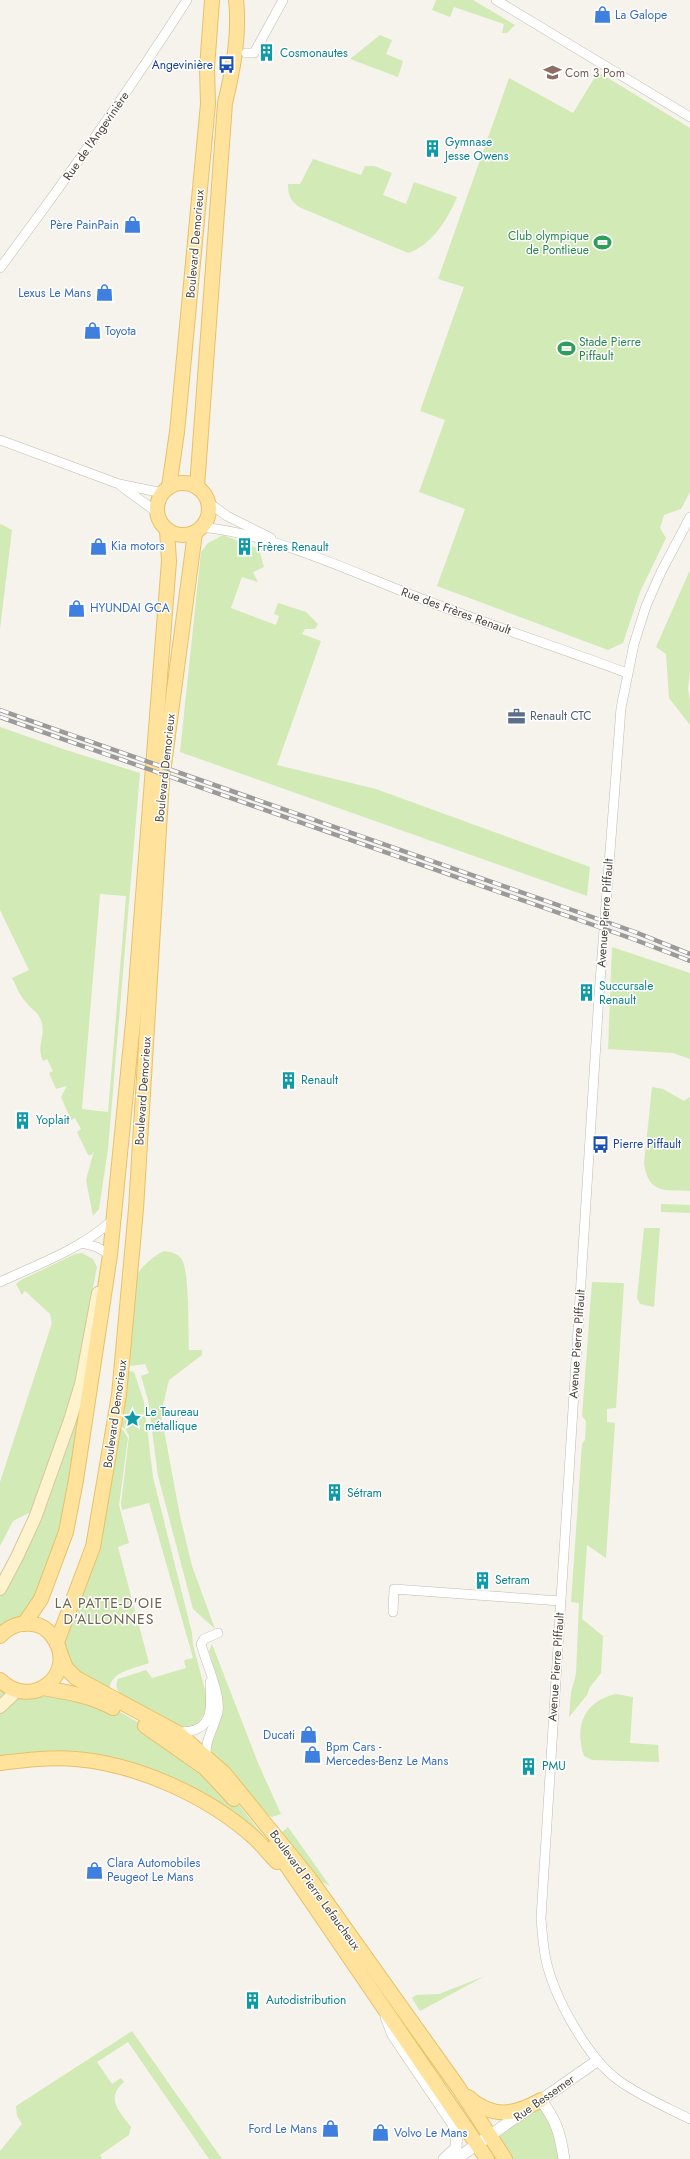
<svg xmlns="http://www.w3.org/2000/svg" width="690" height="2159" font-family="Jost,sans-serif">
	<style>
		.green { fill: #d2eab5; fill-rule: evenodd }
		.lines { fill: none; stroke-linecap: round; stroke-linejoin: round }
		.minor-casing { stroke: #c2bbae; stroke-width: 10 }
		.tertiary-casing { stroke: #c2bbae; stroke-width: 12 }
		.secondary-casing { stroke: #d6c79b; stroke-width: 14 }
		.primary-casing { stroke: #e6c16a; stroke-width: 16 }
		.minor { stroke: #fff; stroke-width: 9 }
		.tertiary { stroke: #fff; stroke-width: 11 }
		.secondary { stroke: #fff3cd; stroke-width: 12 }
		.primary { stroke: #ffe39c; stroke-width: 14 }
		.rail-casing { stroke: #9a9a9a; stroke-width: 4.5 }
		.rail { stroke: #fff; stroke-width: 3; stroke-dasharray: 9; stroke-linecap: butt }
		.labels { text-anchor: middle; dominant-baseline: central; stroke-width: 3; stroke-linejoin: round; paint-order: stroke }
		.shop-label { font-size: 12px; fill: #366cbe; stroke: #fff; text-anchor: start }
		.culture-label { font-size: 12px; fill: #0d838f; stroke: #fff; text-anchor: start }
		.transit-label { font-size: 12px; fill: #164399; stroke: #fff; text-anchor: end }
		.education-label { font-size: 12px; fill: #785e54; stroke: #fff; text-anchor: start }
		.street-label { font-size: 12px; fill: #4b4439; stroke: #fff }
		.leisure-label { font-size: 12px; fill: #27864d; stroke: #fff; text-anchor: end }
		.service-label { font-size: 12px; fill: #4e5e75; stroke: #fff; text-anchor: start }
		.quarter-label { font-size: 14px; letter-spacing: 1px; fill: #6e6250; stroke: #fff }
	</style>
	<rect width="100%" height="100%" fill="#f6f3ec"/>
	<g class="green">
		<polygon points="436,0 473,0 515,25 507,33 502,33 504,24 454,7 450,17 432,10"/>
		<polygon points="380,35 392,40 386,54 403,61 398,77 350,59"/>
		<polygon points="598,72 690,128 690,492 681,509 664,515 660,528 666,538 640,592 623,643 608,650 437,586 465,509 419,492 445,420 420,411 464,287 438,279 509,78 573,113"/>
		<path d="M 313,159 L 361,175 L 365,166 L 374,166 L 392,173 L 383,195 L 406,204 L 414,182 L 457,197 C 448,219 431,246 408,253 L 299,207 C 290,200 288,195 288,184 L 300,184 Z"/>
		<polygon points="1,524 12,530 0,629 0,525"/>
		<polygon points="223,535 259,549 264,567 253,572 258,582 242,577 231,608 276,625 279,616 274,614 278,603 306,612 318,624 315,629 305,629 302,634 321,641 277,765 376,789 590,867 587,896 180,752 201,552 208,543"/>
		<polygon points="690,570 690,671 688,689 690,701 690,725 669,698 666,654 656,647"/>
		<path d="M 0,727 L 66,750 L 140,773 L 108,1149 L 99,1209 L 93,1216 L 86,1180 L 94,1151 L 92,1155 L 88,1155 L 77,1132 L 81,1129 L 75,1118 L 71,1120 L 61,1097 L 67,1086 L 56,1089 L 49,1073 L 53,1071 L 47,1059 L 43,1061 C 36,1046 45,1039 42,1024 C 40,1012 30,1009 24,1000 C 19,994 16,985 12,978 L 29,970 L 0,910 ZM 100,894 L 126,896 L 108,1112 L 82,1109 Z"/>
		<polygon points="612,947 690,973 690,1059 673,1053 608,1049"/>
		<path d="M 652,1087 L 663,1089 L 684,1101 L 690,1097 L 690,1191 C 665,1190 648,1194 644,1163 Z"/>
		<polygon points="661,1204 690,1205 690,1213 661,1212"/>
		<polygon points="644,1228 660,1228 654,1307 640,1304 637,1298"/>
		<path d="M 164,1251 C 170,1252 177,1253 181,1258 C 190,1270 188,1333 189,1350 L 202,1350 L 202,1355 L 169,1380 L 161,1414 L 180,1516 L 192,1566 L 215,1629 L 193,1609 L 158,1476 L 148,1400 L 141,1376 L 149,1373 L 145,1364 L 122,1367 C 124,1342 124,1313 130,1289 C 133,1274 151,1257 164,1251 Z"/>
		<polygon points="82,1253 93,1259 97,1267 72,1396 31,1512 13,1521 0,1546 0,1482 52,1323 50,1314 25,1291 22,1295 16,1284 21,1280 75,1254"/>
		<polygon points="592,1282 624,1283 616,1408 607,1409 607,1422 615,1423 606,1558 587,1545 582,1619 603,1636 601,1673 590,1687 587,1695 569,1717 571,1692 576,1674 579,1603 571,1602 582,1444 585,1440 586,1421 582,1416"/>
		<path d="M 125,1370 L 134,1372 L 144,1402 L 153,1477 L 192,1633 L 193,1645 L 208,1701 L 203,1716 L 198,1723 L 189,1727 L 180,1728 L 123,1697 C 118,1691 114,1687 118,1679 L 146,1670 L 152,1678 L 186,1668 L 184,1660 L 193,1658 L 149,1503 L 122,1510 L 121,1504 L 129,1436 L 126,1430 L 117,1423 Z"/>
		<polygon points="81,1384 76,1480 41,1599 0,1636 0,1589 17,1557"/>
		<path d="M 118,1427 L 123,1430 L 128,1438 L 119,1505 L 129,1543 L 118,1547 L 149,1663 C 136,1668 108,1672 110,1690 L 76,1678 L 59,1649 Z"/>
		<polygon points="212,1644 258,1763 281,1814 272,1817 261,1812 212,1756 210,1750 214,1685 218,1680 209,1651"/>
		<polygon points="0,1683 104,1703 157,1733 231,1795 287,1866 250,1834 171,1784 77,1759 0,1763"/>
		<path d="M 616,1694 L 633,1697 L 630,1743 L 658,1745 L 659,1762 L 592,1760 L 584,1756 C 574,1726 584,1701 616,1694 Z"/>
		<polygon points="288,1827 330,1886 313,1877 284,1843 282,1832"/>
		<polygon points="485,1976 420,2011 412,1998 416,1995 439,1994"/>
		<path d="M 132,2031 L 222,2159 L 209,2159 L 128,2042 L 97,2062 L 112,2084 L 121,2078 L 124,2082 C 105,2098 119,2111 131,2127 L 129,2135 L 100,2155 L 102,2159 L 0,2159 L 0,2151 L 22,2124 L 17,2116 L 16,2106 Z"/>
		<polygon points="541,2100 564,2159 505,2159 490,2136"/>
	</g>
	<g class="lines">
		<defs>
			<g id="minor">
				<polyline points="496,0 690,117"/>
				<polyline points="246,53 254,53 283,0"/>
				<path d="M 0,268 C 65,181 128,92 187,0"/>
				<polyline points="0,440 119,484 163,493"/>
				<polyline points="121,486 158,513"/>
				<polyline points="209,503 227,516 271,538"/>
				<path d="M 690,517 L 661,572 L 646,606 L 634,644 L 621,708 L 599,995 L 541,1918 C 542,1932 543,1946 546,1960 C 554,1997 587,2057 618,2080 C 640,2096 666,2107 690,2119"/>
				<path d="M 202,527 C 276,535 347,570 417,597 C 486,624 557,647 627,673"/>
				<polyline points="81,1243 97,1247 110,1255"/>
				<path d="M 0,1282 C 36,1265 78,1250 108,1224"/>
				<polyline points="393,1612 394,1589 560,1601"/>
				<path d="M 178,1733 C 184,1731 191,1732 197,1729 C 215,1721 210,1698 210,1682"/>
				<path d="M 206,1756 C 205,1740 214,1728 218,1712 C 221,1694 206,1663 201,1644 L 204,1639 L 218,1633"/>
			</g>
			<g id="tertiary">
				<polyline points="386,2017 393,2035 457,2130 456,2148 444,2159"/>
				<path d="M 541,2100 C 557,2122 560,2133 564,2159"/>
				<polyline points="456,2159 597,2061"/>
			</g>
			<g id="secondary">
				<polyline points="0,1589 17,1557 35,1518 70,1420 81,1384 98,1293"/>
				<polyline points="0,1707 17,1691"/>
			</g>
			<g id="primary">
				<circle cx="183" cy="509" r="26"/>
				<polyline points="169,487 177,432 208,104 207,68 212,0"/>
				<path d="M 197,487 L 225,103 C 233,70 240,34 236,0"/>
				<polyline points="24,1624 41,1599 66,1532 76,1480 110,1255 134,1012 169,561 167,530"/>
				<path d="M 0,1636 C 9,1626 20,1622 33,1624 C 42,1625 48,1630 53,1637 C 79,1673 32,1712 0,1680"/>
				<polyline points="57,1642 93,1547 119,1395 136,1209 162,780 195,533"/>
				<polyline points="61,1655 66,1668 76,1678 178,1733 224,1773 310,1879 458,2087 505,2159"/>
				<path d="M 43,1688 C 67,1692 92,1696 113,1708"/>
				<polyline points="145,1726 205,1768 234,1799"/>
				<path d="M 0,1763 C 25,1760 50,1757 76,1759 C 136,1764 205,1795 250,1834 C 260,1842 268,1853 277,1862"/>
				<polyline points="274,1847 487,2159"/>
				<path d="M 468,2097 C 493,2119 514,2115 541,2100"/>
			</g>
		</defs>
		<use href="#minor" class="minor-casing"/>
		<use href="#tertiary" class="tertiary-casing"/>
		<use href="#secondary" class="secondary-casing"/>
		<use href="#primary" class="primary-casing"/>
		<use href="#minor" class="minor"/>
		<use href="#tertiary" class="tertiary"/>
		<use href="#secondary" class="secondary"/>
		<use href="#primary" class="primary"/>
		<defs>
			<g id="rail">
				<polyline points="0,710 635,932 690,954"/>
				<polyline points="0,717 633,939 690,961"/>
			</g>
		</defs>
		<use href="#rail" class="rail-casing"/>
		<use href="#rail" class="rail"/>
	</g>
	<defs>
		<symbol id="shop-bare" viewBox="-9 -9 18 18"><path d="M-5-2.5h2.3a2.7 3.5 0 0 1 5.4 0H5L5.5 6h-11ZM-1.5-2.5h3a1.5 2.3 0 0 0-3 0Z" fill="#3f7fe0" stroke="#fff" stroke-width="2.5" paint-order="stroke"/></symbol>
		<symbol id="building-bare" viewBox="-9 -9 18 18"><path d="M-4-6H4V6H1V3H-1V6H-4ZM-2.5-4.3h1.7v1.8h-1.7ZM.8-4.3h1.7v1.8H.8ZM-2.5-1h1.7V.8h-1.7ZM.8-1h1.7V.8H.8Z" fill="#0f9aa8" stroke="#fff" stroke-width="2.5" paint-order="stroke"/></symbol>
		<symbol id="bus-bare" viewBox="-9 -9 18 18"><path d="M-5-6H5V4H4V6H2V4H-2V6H-4V4H-5ZM-3.5-4V0h7V-4ZM-3.5 1.2v1.5H-2V1.2ZM2 1.2v1.5H3.5V1.2Z" fill="#1a4fb4" stroke="#fff" stroke-width="2.5" paint-order="stroke"/></symbol>
		<symbol id="school-bare" viewBox="-9 -9 18 18"><path d="M0-5L7-2L0 1L-7-2ZM-4 1L0 2.5L4 1V4Q0 6-4 4Z" fill="#8d6e63" stroke="#fff" stroke-width="2.5" paint-order="stroke"/></symbol>
		<symbol id="stadium-bare" viewBox="-9 -9 18 18"><path d="M0-5a6.5 5 0 1 0 0 10a6.5 5 0 1 0 0-10ZM-3.5-1.8h7v3.6h-7Z" fill="#2e9e5b" stroke="#fff" stroke-width="2.5" paint-order="stroke"/></symbol>
		<symbol id="office-bare" viewBox="-9 -9 18 18"><path d="M-6-3h4V-5.5h4V-3h4V5H-6ZM-1-4.5V-3h2v-1.5ZM-6 0V1H6V0Z" fill="#5c6f8a" stroke="#fff" stroke-width="2.5" paint-order="stroke"/></symbol>
		<symbol id="sight-bare" viewBox="-9 -9 18 18"><path d="M0-6L1.8-2.2L6-1.7L2.9 1.2L3.7 5.4L0 3.3L-3.7 5.4L-2.9 1.2L-6-1.7L-1.8-2.2Z" fill="#0f9aa8" stroke="#fff" stroke-width="2.5" paint-order="stroke"/></symbol>
	</defs>
	<g fill-rule="evenodd">
		<use href="#shop-bare" x="590" y="2" width="25" height="25"/>
		<use href="#building-bare" x="254" y="40" width="25" height="25"/>
		<use href="#bus-bare" x="214" y="52" width="25" height="25"/>
		<use href="#school-bare" x="540" y="60" width="25" height="25"/>
		<use href="#building-bare" x="420" y="136" width="25" height="25"/>
		<use href="#shop-bare" x="120" y="212" width="25" height="25"/>
		<use href="#stadium-bare" x="590" y="230" width="25" height="25"/>
		<use href="#shop-bare" x="92" y="280" width="25" height="25"/>
		<use href="#shop-bare" x="80" y="318" width="25" height="25"/>
		<use href="#stadium-bare" x="554" y="336" width="25" height="25"/>
		<use href="#shop-bare" x="86" y="534" width="25" height="25"/>
		<use href="#building-bare" x="232" y="534" width="25" height="25"/>
		<use href="#shop-bare" x="64" y="596" width="25" height="25"/>
		<use href="#office-bare" x="504" y="704" width="25" height="25"/>
		<use href="#building-bare" x="574" y="980" width="25" height="25"/>
		<use href="#building-bare" x="276" y="1068" width="25" height="25"/>
		<use href="#building-bare" x="10" y="1108" width="25" height="25"/>
		<use href="#bus-bare" x="588" y="1132" width="25" height="25"/>
		<use href="#sight-bare" x="120" y="1406" width="25" height="25"/>
		<use href="#building-bare" x="322" y="1480" width="25" height="25"/>
		<use href="#building-bare" x="470" y="1568" width="25" height="25"/>
		<use href="#shop-bare" x="296" y="1722" width="25" height="25"/>
		<use href="#shop-bare" x="300" y="1742" width="25" height="25"/>
		<use href="#building-bare" x="516" y="1754" width="25" height="25"/>
		<use href="#shop-bare" x="82" y="1858" width="25" height="25"/>
		<use href="#building-bare" x="240" y="1988" width="25" height="25"/>
		<use href="#shop-bare" x="318" y="2116" width="25" height="25"/>
		<use href="#shop-bare" x="368" y="2120" width="25" height="25"/>
	</g>
	<g class="labels">
		<g class="shop-label">
			<text x="615" y="15">La Galope</text>
			<text x="119" y="225" text-anchor="end">Père PainPain</text>
			<text x="91" y="293" text-anchor="end">Lexus Le Mans</text>
			<text x="105" y="331">Toyota</text>
			<text x="111" y="546">Kia motors</text>
			<text x="90" y="608">HYUNDAI GCA</text>
			<text x="295" y="1735" text-anchor="end">Ducati</text>
			<text x="326" y="1747">Bpm Cars -<tspan x="326" dy="14">Mercedes-Benz Le Mans</tspan></text>
			<text x="107" y="1863">Clara Automobiles<tspan x="107" dy="14">Peugeot Le Mans</tspan></text>
			<text x="317" y="2129" text-anchor="end">Ford Le Mans</text>
			<text x="394" y="2133">Volvo Le Mans</text>
		</g>
		<g class="culture-label">
			<text x="280" y="53">Cosmonautes</text>
			<text x="445" y="142">Gymnase<tspan x="445" dy="14">Jesse Owens</tspan></text>
			<text x="257" y="547">Frères Renault</text>
			<text x="599" y="986">Succursale<tspan x="599" dy="14">Renault</tspan></text>
			<text x="301" y="1080">Renault</text>
			<text x="36" y="1120">Yoplait</text>
			<text x="145" y="1412">Le Taureau<tspan x="145" dy="14">métallique</tspan></text>
			<text x="347" y="1493">Sétram</text>
			<text x="495" y="1580">Setram</text>
			<text x="542" y="1766">PMU</text>
			<text x="266" y="2000">Autodistribution</text>
		</g>
		<g class="transit-label">
			<text x="213" y="65">Angevinière</text>
			<text x="613" y="1144" text-anchor="start">Pierre Piffault</text>
		</g>
		<g class="education-label">
			<text x="565" y="73">Com 3 Pom</text>
		</g>
		<g class="street-label">
			<text transform="translate(96 136) rotate(-55)">Rue de l'Angevinière</text>
			<text transform="translate(195 244) rotate(-85)">Boulevard Demorieux</text>
			<text transform="translate(456 611) rotate(20)">Rue des Frères Renault</text>
			<text transform="translate(165 768) rotate(-84)">Boulevard Demorieux</text>
			<text transform="translate(605 913) rotate(-86)">Avenue Pierre Piffault</text>
			<text transform="translate(143 1091) rotate(-86)">Boulevard Demorieux</text>
			<text transform="translate(577 1344) rotate(-86)">Avenue Pierre Piffault</text>
			<text transform="translate(115 1414) rotate(-82)">Boulevard Demorieux</text>
			<text transform="translate(556 1667) rotate(-86)">Avenue Pierre Piffault</text>
			<text transform="translate(315 1890) rotate(54)">Boulevard Pierre Lefaucheux</text>
			<text transform="translate(544 2098) rotate(-35)">Rue Bessemer</text>
		</g>
		<g class="leisure-label">
			<text x="589" y="236">Club olympique<tspan x="589" dy="14">de Pontlieue</tspan></text>
			<text x="579" y="342" text-anchor="start">Stade Pierre<tspan x="579" dy="14">Piffault</tspan></text>
		</g>
		<g class="service-label">
			<text x="530" y="716">Renault CTC</text>
		</g>
		<g class="quarter-label">
			<text x="109" y="1603">LA PATTE-D'OIE<tspan x="109" dy="16">D'ALLONNES</tspan></text>
		</g>
	</g>
</svg>
